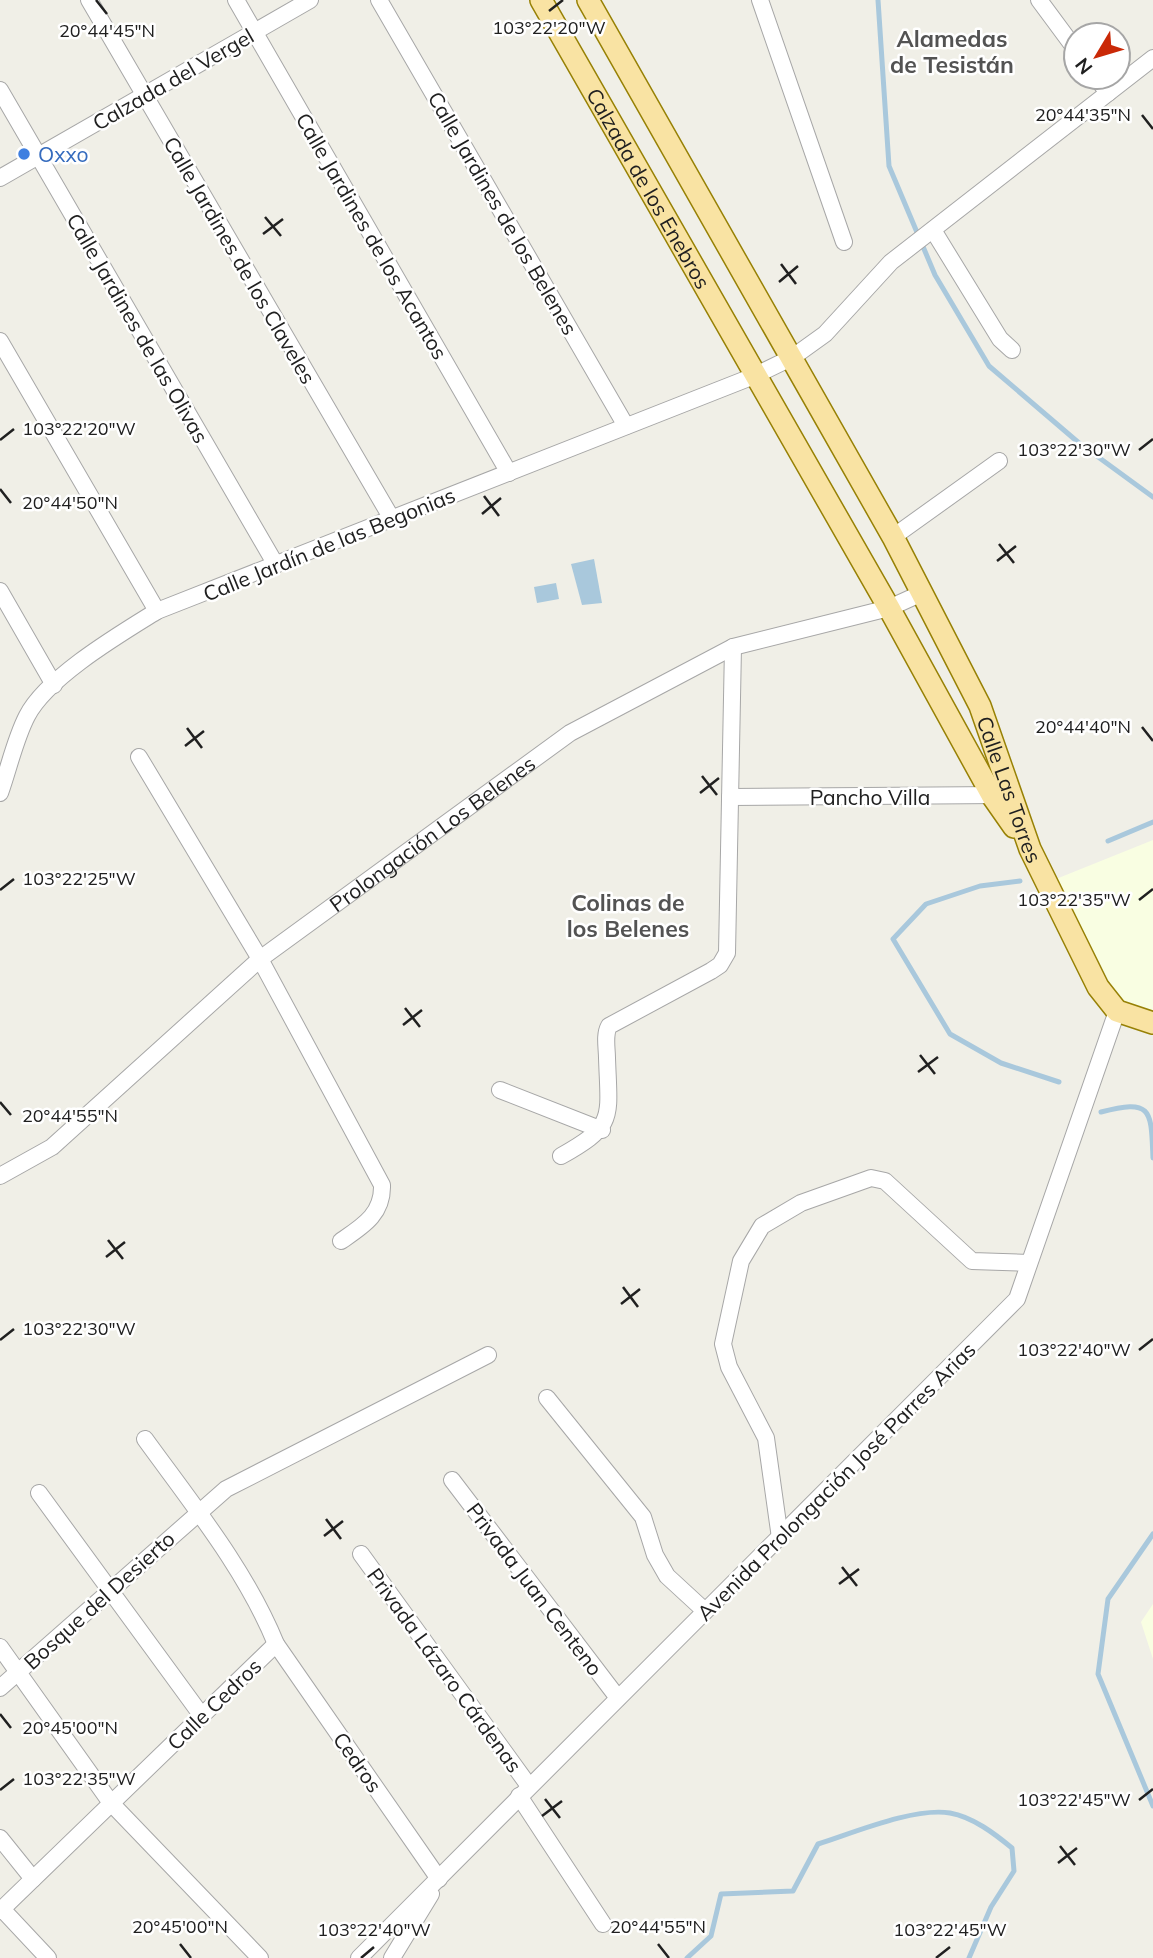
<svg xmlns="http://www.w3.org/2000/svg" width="1153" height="1958" font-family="Mulish,sans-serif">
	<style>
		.education { fill: #f9fee2 }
		.water { fill: #a9c8dc }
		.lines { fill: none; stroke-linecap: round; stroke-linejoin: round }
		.stream { stroke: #a9c8dc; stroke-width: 5 }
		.minor-casing { stroke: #a7a7a7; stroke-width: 18 }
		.major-casing { stroke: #978105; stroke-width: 24 }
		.minor { stroke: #fff; stroke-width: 16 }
		.major { stroke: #f9e3a3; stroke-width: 21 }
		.ticks { fill: none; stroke: #202020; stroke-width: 2.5 }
		.shop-dot { fill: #3f7fe0; stroke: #fff; stroke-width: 2.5 }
		.labels { text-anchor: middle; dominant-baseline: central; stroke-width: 5; stroke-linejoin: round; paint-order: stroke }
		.street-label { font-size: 21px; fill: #202020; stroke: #fff }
		.shop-label { font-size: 21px; fill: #366cbe; stroke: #fff; text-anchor: start }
		.neighbourhood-label { font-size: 23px; font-weight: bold; fill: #535353; stroke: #fff }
		.ticks-label { font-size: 18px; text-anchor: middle; fill: #202020; stroke: #fff; stroke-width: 5; stroke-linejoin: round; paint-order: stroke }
	</style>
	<rect width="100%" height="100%" fill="#f0efe7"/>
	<g class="education">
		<polygon points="1153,840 1153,1019 1139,1018 1116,995 1056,879"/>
		<polygon points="1153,1604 1153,1659 1141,1622"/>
	</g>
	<g class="water">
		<polygon points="594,559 602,603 582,605 571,564"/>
		<polygon points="556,583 559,599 537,603 534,587"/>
	</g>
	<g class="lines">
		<g class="stream">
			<polyline points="878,0 889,166 935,275 989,366 1079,443 1153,497"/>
			<polyline points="1108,841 1153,822"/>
			<polyline points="1020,881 980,886 926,904 893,939 950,1034 1001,1063 1059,1082"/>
			<path d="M 1101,1112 C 1153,1098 1151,1111 1153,1158"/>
			<polyline points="1153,1534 1108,1599 1098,1674 1153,1806"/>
			<path d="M 687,1958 L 711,1936 L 721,1894 L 793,1891 L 818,1844 C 853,1833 914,1807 950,1813 C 973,1817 995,1834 1012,1848 L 1014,1871 L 991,1907 L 969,1958"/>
		</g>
		<defs>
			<g id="minor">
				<polyline points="89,0 392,519"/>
				<polyline points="236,0 509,473"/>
				<polyline points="379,0 626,426"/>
				<polyline points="760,0 844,242"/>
				<polyline points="1039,0 1076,50"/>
				<polyline points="1096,77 1108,93"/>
				<polyline points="0,90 276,565"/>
				<polyline points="0,178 310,0"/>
				<polyline points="933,230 1000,339 1012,350"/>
				<polyline points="0,341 157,611"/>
				<polyline points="893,537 999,461"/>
				<polyline points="0,591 54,685"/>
				<path d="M 139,757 L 260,959 L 382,1185 C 383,1214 363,1226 341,1241"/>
				<path d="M 0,793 C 9,768 15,739 27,716 C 47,677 120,634 157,611 L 754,376 L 793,357 L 825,334 L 891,262 L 1153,58"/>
				<polyline points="730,797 1001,795"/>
				<polyline points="500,1090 602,1130"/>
				<path d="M 561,1156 C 616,1125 609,1119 607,1058 C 607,1048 604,1035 609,1026 L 711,971 L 720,965 L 727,953 L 733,647"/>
				<path id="s1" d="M 0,1176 L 52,1147 L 260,959 L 570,733 L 733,647 L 889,608 L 922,593"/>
				<polyline points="547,1398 643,1517 655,1555 667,1576 705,1611"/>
				<path d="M 145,1439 C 192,1504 246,1570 276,1644 L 439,1879"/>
				<polyline points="452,1480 618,1698"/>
				<polyline points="39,1493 202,1716"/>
				<polyline points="780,1538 766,1438 729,1367 723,1344 741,1261 762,1226 801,1203 871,1178 885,1181 972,1261 1029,1263"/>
				<polyline points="361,1554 529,1786"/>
				<polyline points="0,1647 111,1803 260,1958"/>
				<polyline points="0,1688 226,1489 488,1355"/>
				<polyline points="519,1796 603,1924"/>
				<polyline points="0,1838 33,1879"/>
				<polyline points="2,1909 48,1958"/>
				<polyline points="0,1911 276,1644"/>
				<polyline points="359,1958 1017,1299 1117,1011"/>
				<polyline points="392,1958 431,1894"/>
			</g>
			<g id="major">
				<path id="s2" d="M 541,0 L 889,608 L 993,797 L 1014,827"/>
				<path id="s3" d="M 588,0 L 893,537 L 980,706 L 1030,849 L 1098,987 L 1117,1011 L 1153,1023"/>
			</g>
		</defs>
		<use href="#minor" class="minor-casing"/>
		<use href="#major" class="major-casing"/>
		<use href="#minor" class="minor"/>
		<use href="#major" class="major"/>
	</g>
	<path class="ticks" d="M 96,0 L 107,14M 549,11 L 563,0M 1142,115 L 1153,129M 265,217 L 281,236M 263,234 L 283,219M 781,264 L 796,284M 779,282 L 798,266M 0,440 L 14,429M 1139,450 L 1153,439M 0,489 L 11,503M 484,496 L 499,516M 482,514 L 501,498M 999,544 L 1014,563M 997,561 L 1016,546M 1142,727 L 1153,741M 187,728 L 202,748M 185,746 L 204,731M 702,776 L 717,795M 700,793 L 719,778M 0,890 L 14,879M 1139,900 L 1153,889M 405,1008 L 420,1027M 403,1025 L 422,1010M 920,1055 L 935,1074M 918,1072 L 938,1057M 0,1102 L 11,1115M 108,1240 L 123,1259M 106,1257 L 125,1242M 623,1287 L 638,1307M 621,1304 L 640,1289M 0,1340 L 14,1329M 1139,1350 L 1153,1339M 326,1519 L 341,1539M 324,1536 L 343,1521M 842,1567 L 857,1586M 839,1584 L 859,1569M 0,1714 L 11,1728M 0,1790 L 14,1779M 545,1799 L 560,1818M 1139,1800 L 1153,1789M 542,1816 L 562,1801M 1060,1846 L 1075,1865M 1058,1863 L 1077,1848M 180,1944 L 191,1958M 658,1944 L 669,1958M 361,1958 L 374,1947M 936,1958 L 950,1947"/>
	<circle class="shop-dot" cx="24" cy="154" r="7"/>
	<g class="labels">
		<g class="street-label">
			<text transform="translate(173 79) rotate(-30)">Calzada del Vergel</text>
			<text stroke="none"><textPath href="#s2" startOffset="217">Calzada de los Enebros</textPath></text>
			<text transform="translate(503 213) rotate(60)">Calle Jardines de los Belenes</text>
			<text transform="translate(372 236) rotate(60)">Calle Jardines de los Acantos</text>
			<text transform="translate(240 260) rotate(60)">Calle Jardines de los Claveles</text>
			<text transform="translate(138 328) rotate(60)">Calle Jardines de las Olivas</text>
			<text transform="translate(329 544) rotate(-22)">Calle Jardín de las Begonias</text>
			<text stroke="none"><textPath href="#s3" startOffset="896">Calle Las Torres</textPath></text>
			<text x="870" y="797">Pancho Villa</text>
			<text stroke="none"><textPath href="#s1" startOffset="553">Prolongación Los Belenes</textPath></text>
			<text transform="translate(836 1481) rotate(-45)">Avenida Prolongación José Parres Arias</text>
			<text transform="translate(535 1589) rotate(53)">Privada Juan Centeno</text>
			<text transform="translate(99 1600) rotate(-42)">Bosque del Desierto</text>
			<text transform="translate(445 1670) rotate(54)">Privada Lázaro Cárdenas</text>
			<text transform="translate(214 1704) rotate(-44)">Calle Cedros</text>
			<text transform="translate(358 1762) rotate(55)">Cedros</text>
		</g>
		<g class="shop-label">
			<text x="38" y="154">Oxxo</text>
		</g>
		<g class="neighbourhood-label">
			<text x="952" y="38">Alamedas<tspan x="952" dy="26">de Tesistán</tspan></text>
			<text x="628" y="902">Colinas de<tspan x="628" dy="26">los Belenes</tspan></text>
		</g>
	</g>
	<g class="ticks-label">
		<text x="549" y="34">103°22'20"W</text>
		<text x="107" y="37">20°44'45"N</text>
		<text x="1083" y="121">20°44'35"N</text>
		<text x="79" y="435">103°22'20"W</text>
		<text x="1074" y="456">103°22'30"W</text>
		<text x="70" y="509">20°44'50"N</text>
		<text x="1083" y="733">20°44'40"N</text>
		<text x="79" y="885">103°22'25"W</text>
		<text x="1074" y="906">103°22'35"W</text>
		<text x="70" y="1122">20°44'55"N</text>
		<text x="79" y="1335">103°22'30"W</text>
		<text x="1074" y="1356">103°22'40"W</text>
		<text x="70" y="1734">20°45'00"N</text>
		<text x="79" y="1785">103°22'35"W</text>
		<text x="1074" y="1806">103°22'45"W</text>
		<text x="180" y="1933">20°45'00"N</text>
		<text x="658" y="1933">20°44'55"N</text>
		<text x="374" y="1936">103°22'40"W</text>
		<text x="950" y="1936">103°22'45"W</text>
	</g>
	<g transform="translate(1097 56) rotate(232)"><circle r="33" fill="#ffffff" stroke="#a6a6a6" stroke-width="2"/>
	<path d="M0-5L12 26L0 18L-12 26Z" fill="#ca2907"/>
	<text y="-10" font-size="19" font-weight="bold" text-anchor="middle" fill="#202020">N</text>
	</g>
</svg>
